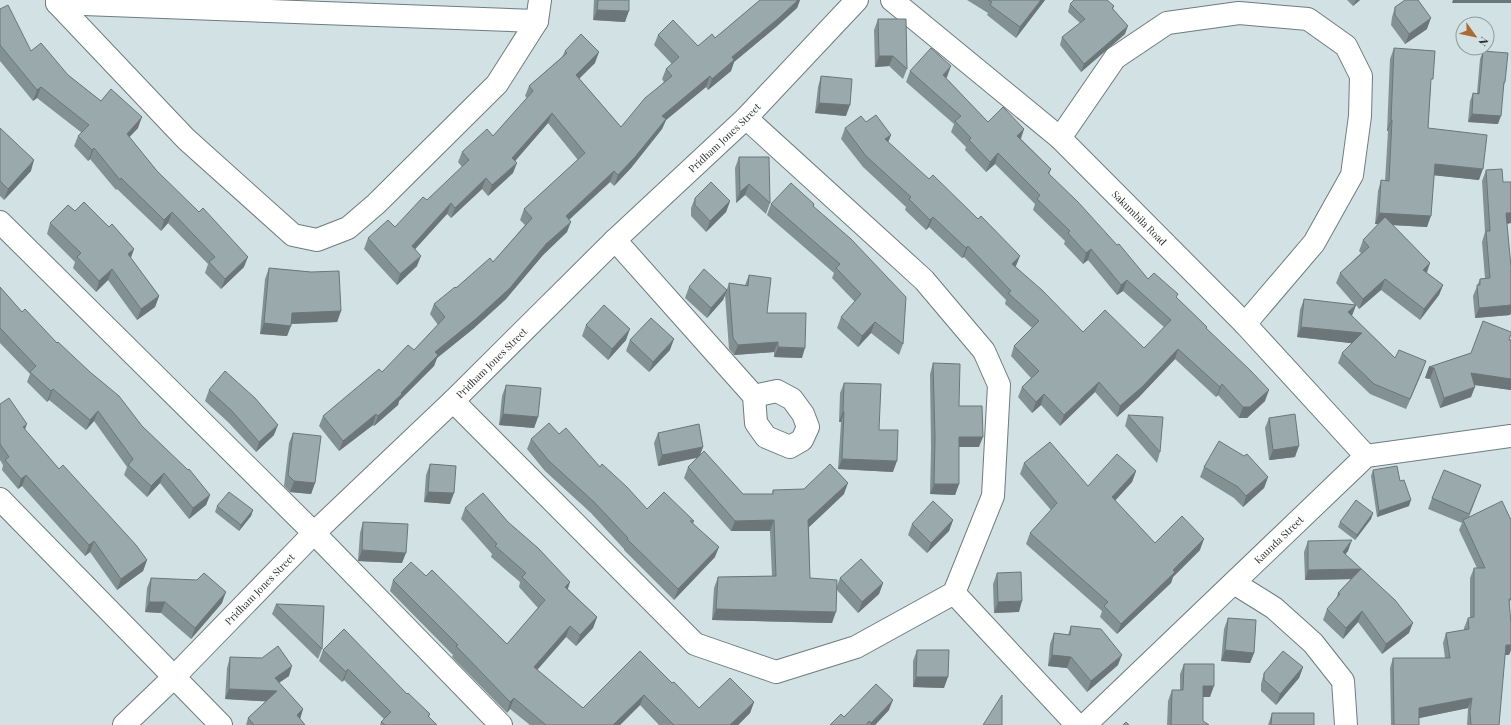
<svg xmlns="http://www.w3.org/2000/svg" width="1511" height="725" font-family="'Playfair Display',serif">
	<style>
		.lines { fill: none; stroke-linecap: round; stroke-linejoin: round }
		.street-casing { stroke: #6d7c7e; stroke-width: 24 }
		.street { stroke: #fff; stroke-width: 22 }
		.wall { fill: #849193 }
		.shaded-wall { fill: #6c7678 }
		.building { fill: #9aa9ab; stroke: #6c7678 }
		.labels { text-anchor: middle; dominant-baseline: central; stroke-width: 3; stroke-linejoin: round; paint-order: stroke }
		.street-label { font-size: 10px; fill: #292f30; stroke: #d2e2e4 }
	</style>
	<rect width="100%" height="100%" fill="#d2e2e4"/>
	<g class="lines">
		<defs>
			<g id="street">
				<polyline points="57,0 57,3 186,139 293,235 317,240 348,228 376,204 497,84 537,21 540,0"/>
				<path id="s1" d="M 892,0 L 1060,138 L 1245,324 L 1366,456"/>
				<polyline points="57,3 537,21"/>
				<polyline points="1060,138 1115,58 1167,23 1239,13 1308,19 1346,46 1361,76 1360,116 1352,175 1314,243 1245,324"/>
				<polyline points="0,222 314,533 501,725"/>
				<polyline points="615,240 754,396 756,423 766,437 790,447 802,440 808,427 803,414 792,399 777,391 754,396"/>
				<polyline points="453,401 695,644 776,672 856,647 954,593 993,496 999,385 984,351 924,280 746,118"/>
				<polyline points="0,499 221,725"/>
				<polyline points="1234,583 1274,608 1313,643 1343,681 1346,725"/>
				<polyline points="954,593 1077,725"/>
				<path id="s2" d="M 124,725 L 174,677 L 314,533 L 453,401 L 615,240 L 746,118 L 857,0"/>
				<path id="s3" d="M 1085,725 L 1366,456 L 1511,436"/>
			</g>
		</defs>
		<use href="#street" class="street-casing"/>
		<use href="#street" class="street"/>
	</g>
	<g class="wall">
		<polygon points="594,0 629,0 625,22 593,20"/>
		<polygon points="760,0 800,0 797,8 776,27 734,62 731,71 708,90 706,87 666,120 662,129 631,168 614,186 610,182 569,220 567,232 543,255 506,299 473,329 437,358 434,366 399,401 398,405 374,426 373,425 339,451 319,426 323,416 382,372 414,350 438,325 430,314 434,304 456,288 493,262 525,225 520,220 524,209 578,160 548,123 515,161 513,173 488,196 482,189 451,218 447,214 415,249 417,266 397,285 364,249 368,238 395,227 427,200 462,167 458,162 462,152 493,136 527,98 525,96 529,86 562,57 565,51 595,63 579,78 621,127 664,82 662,79 666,69 672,64 654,45 658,35 698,46 715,38"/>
		<polygon points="967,0 1045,0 1016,38 987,15 988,13"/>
		<polygon points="1347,0 1360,0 1353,6"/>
		<polygon points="1070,4 1114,6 1113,9 1125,34 1081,72 1060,45 1062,37 1080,23 1068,12"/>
		<polygon points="1395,7 1427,29 1405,44 1391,25 1392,17"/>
		<polygon points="0,9 31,51 68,75 101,101 138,128 129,137 157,171 244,267 221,289 205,273 208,264 168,223 161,231 117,189 116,190 90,159 88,161 74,146 78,136 82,133 37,98 33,101 0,61"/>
		<polygon points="878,19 907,69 903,79 889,66 875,67 874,30"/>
		<polygon points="1394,48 1431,85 1428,128 1479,180 1434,175 1427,227 1392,225 1430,263 1427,273 1443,285 1439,295 1420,320 1381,290 1359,309 1356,305 1352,316 1395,358 1422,372 1406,409 1370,394 1338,363 1342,353 1352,343 1297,337 1300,310 1304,299 1355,305 1336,283 1340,273 1361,253 1359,251 1363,240 1379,224 1375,224 1378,191 1381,180 1385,181 1388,131 1387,131 1390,59"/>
		<polygon points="1483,51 1505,82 1503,88 1498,124 1468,122 1470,101 1473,93 1477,93 1480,59"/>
		<polygon points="910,71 947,77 946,78 988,122 1024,129 1021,139 1051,169 1049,175 1148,279 1177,298 1207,327 1206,328 1265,401 1247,418 1239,418 1218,395 1216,397 1175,359 1139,397 1117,417 1095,392 1060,426 1041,405 1032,413 1018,397 1022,387 1031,378 1011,356 1014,346 1032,328 1005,304 1006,300 964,257 962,258 929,227 926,230 905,210 906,207 863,167 841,139 845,128 866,122 891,135 888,142 1083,332 1144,348 1164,327 1123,291 1117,295 1088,260 1083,264 1064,244 1065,241 1033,210 1035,204 995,164 986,172 965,150 966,147 951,132 954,124 906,82"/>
		<polygon points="821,76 846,116 815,113 818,87"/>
		<polygon points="0,128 31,171 4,200 0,196"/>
		<polygon points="739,157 770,203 766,214 745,195 736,203 735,168"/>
		<polygon points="1486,170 1503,182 1511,223 1507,224 1510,315 1475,318 1473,296 1480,279 1485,278 1482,242 1485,232 1482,181"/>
		<polygon points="695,198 730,201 726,212 706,232 691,216 691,208"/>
		<polygon points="771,204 814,204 813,207 903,344 899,355 871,333 858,347 837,328 841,317 855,302 832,278 834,273 767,215"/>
		<polygon points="75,211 109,227 134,249 131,258 159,296 155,307 137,320 108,280 96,292 73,268 75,262 47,234 50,223"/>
		<polygon points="269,268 311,272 341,311 337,322 291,324 287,336 260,334 265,279"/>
		<polygon points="749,275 767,313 802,358 774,357 774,352 734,355 729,349 725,295 723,300 707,318 685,298 689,287 727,289 729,283 745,285"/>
		<polygon points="0,287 22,312 57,343 142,426 210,495 206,505 189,519 160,483 147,497 124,475 127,467 94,421 86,430 49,400 47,402 27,382 30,374 0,343"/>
		<polygon points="586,325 626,340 608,360 582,336"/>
		<polygon points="630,340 670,350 649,372 626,351"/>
		<polygon points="1509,340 1511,340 1511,390 1475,385 1471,397 1440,408 1430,379 1425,378 1429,367"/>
		<polygon points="933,363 959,406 979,447 959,447 959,484 955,495 930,494 931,448 930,374"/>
		<polygon points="844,383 879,430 893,472 838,469 841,422 839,422 840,393"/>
		<polygon points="506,385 538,417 534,428 499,425 502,396"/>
		<polygon points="209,390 274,435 256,452 228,422 205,401"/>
		<polygon points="0,404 25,430 59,469 147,560 143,571 117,590 90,552 85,556 22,486 18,489 2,470 3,465 0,460"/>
		<polygon points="1128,415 1160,452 1157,463 1125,426"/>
		<polygon points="1269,418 1295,457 1269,460 1265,428"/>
		<polygon points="293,433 315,483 311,494 290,492 284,486 289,443"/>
		<polygon points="658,433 703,447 700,455 743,494 772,494 773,490 844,494 809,527 810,578 837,586 840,578 883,583 879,594 858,613 837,590 832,623 712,620 714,588 718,577 772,576 770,531 731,531 684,478 688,467 697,458 658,466 654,443"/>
		<polygon points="559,434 600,467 647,509 694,521 693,524 715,557 674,600 624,550 624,549 591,513 545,471 527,449 531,439"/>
		<polygon points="1024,463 1088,486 1136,471 1132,482 1115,501 1155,543 1200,550 1173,577 1171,583 1117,634 1100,617 1102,611 1026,544 1030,533 1051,510 1020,474"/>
		<polygon points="430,464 450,504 424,502 426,475"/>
		<polygon points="1204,467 1268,477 1264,488 1243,507 1234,498 1200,477"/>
		<polygon points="1373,470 1400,481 1409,506 1377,517 1371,476"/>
		<polygon points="1477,496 1469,517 1511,599 1509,604 1511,624 1511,650 1509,655 1505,655 1499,725 1467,725 1468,708 1419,718 1419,725 1391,725 1390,668 1393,658 1445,658 1443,643 1446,633 1464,630 1464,628 1468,618 1470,618 1470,578 1474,568 1477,568 1459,530 1462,523 1428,509 1432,498"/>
		<polygon points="217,506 253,510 251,516 239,531 215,512"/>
		<polygon points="465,508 568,589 597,617 593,628 576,646 566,637 537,670 583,708 672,683 699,708 754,702 750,713 738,725 659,725 640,705 620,725 530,725 510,709 507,713 452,657 453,655 390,591 393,580 426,576 507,644 538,608 519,587 520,582 491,557 492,554 461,519"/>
		<polygon points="1373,513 1371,519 1355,540 1338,527 1340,522"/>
		<polygon points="953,520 949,531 927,553 908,535 912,524"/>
		<polygon points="363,522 402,563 358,561 360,533"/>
		<polygon points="1308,541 1348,551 1345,554 1409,633 1382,654 1358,622 1343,639 1323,620 1327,609 1336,599 1338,593 1351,579 1305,580 1304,552"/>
		<polygon points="997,573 1019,612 994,613 993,584"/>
		<polygon points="151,578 222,603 191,639 161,613 145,612 147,588"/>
		<polygon points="276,604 322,649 318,659 272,614"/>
		<polygon points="1228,618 1254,653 1250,663 1221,661 1224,629"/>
		<polygon points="1071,626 1118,665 1087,692 1067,668 1048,666 1050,644 1054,633 1068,635"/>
		<polygon points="323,650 407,694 430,714 429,717 437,725 380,725 381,722 384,719 344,680 342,682 319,661"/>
		<polygon points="917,650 944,688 913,687 913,661"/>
		<polygon points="230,657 289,676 279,683 303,709 300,719 305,725 246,725 248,718 267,701 225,699 227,668"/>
		<polygon points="1184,664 1210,697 1203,697 1203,721 1209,725 1167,725 1168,701 1172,690 1180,690 1180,674"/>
		<polygon points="1303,667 1299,678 1276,705 1261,691 1261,684 1264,673"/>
		<polygon points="889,710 875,725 830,725 844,717"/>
		<polygon points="1272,713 1314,725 1268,725"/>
	</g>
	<g class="shaded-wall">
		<polygon points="798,0 800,0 797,8 776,27 734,62 731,71 708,90 712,79 732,57"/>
		<polygon points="1041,0 1045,0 1016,38 1020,27"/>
		<polygon points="1356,0 1360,0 1353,6"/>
		<polygon points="1453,0 1511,0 1511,3 1452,3"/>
		<polygon points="597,10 629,11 625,22 593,20"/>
		<polygon points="1431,18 1427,29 1405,44 1409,34"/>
		<polygon points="1128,26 1125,34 1081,72 1084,64"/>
		<polygon points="599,52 595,63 573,85 576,75"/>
		<polygon points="879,56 893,56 889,66 875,67"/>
		<polygon points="951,66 947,77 939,86 943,75"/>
		<polygon points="710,76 706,87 666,120 662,129 631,168 614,186 618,175 662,116"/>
		<polygon points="41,87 37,98 33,101 37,90"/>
		<polygon points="819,103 850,105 846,116 815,113"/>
		<polygon points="552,113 548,123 509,168 512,158"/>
		<polygon points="1472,114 1501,116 1498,124 1468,122"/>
		<polygon points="142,117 138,128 123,144 127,134"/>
		<polygon points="1391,120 1392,120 1388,131 1387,131"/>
		<polygon points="1024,129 1020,140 1017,136"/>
		<polygon points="891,135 887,145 885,139"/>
		<polygon points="94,148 90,159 88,161 92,150"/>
		<polygon points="998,153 995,164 986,172 990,162"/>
		<polygon points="34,160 31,171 4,200 8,189"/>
		<polygon points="517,163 513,173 488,196 492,185"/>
		<polygon points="1435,164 1483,169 1479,180 1431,175"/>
		<polygon points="614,171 610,182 562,226 566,216"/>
		<polygon points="486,178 482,189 451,218 455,208"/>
		<polygon points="749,184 745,195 736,203 740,192"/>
		<polygon points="730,201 726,212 706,232 710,221"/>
		<polygon points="451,203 447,214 408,257 412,246"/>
		<polygon points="172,212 168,223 161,231 164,220"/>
		<polygon points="1379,213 1431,216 1427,227 1375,224"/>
		<polygon points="1506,213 1511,213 1511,223 1503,224"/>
		<polygon points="933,217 929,227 926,230 930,220"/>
		<polygon points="571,222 567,232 543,255 506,299 473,329 437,358 434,366 399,401 398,405 374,426 378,416 401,393 435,352 546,244"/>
		<polygon points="968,246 964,257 962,258 966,248"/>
		<polygon points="134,249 130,259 128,254"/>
		<polygon points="1091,249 1088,260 1083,264 1086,253"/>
		<polygon points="421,256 417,266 397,285 400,274"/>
		<polygon points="1020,256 1016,266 1008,274 1012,264"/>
		<polygon points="248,257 244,267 221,289 225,279"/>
		<polygon points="1430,263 1426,273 1423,270"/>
		<polygon points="112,269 108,280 96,292 99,281"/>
		<polygon points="1385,279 1381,290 1359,309 1363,299"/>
		<polygon points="1127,280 1123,291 1117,295 1121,285"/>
		<polygon points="1443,285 1439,295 1420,320 1424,309"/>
		<polygon points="727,290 723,300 707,318 711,308"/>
		<polygon points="159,296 155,307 137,320 141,309"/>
		<polygon points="1356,305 1352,315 1344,322 1348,312"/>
		<polygon points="1511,305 1511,313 1510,315 1475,318 1479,308"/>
		<polygon points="341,311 337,322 288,324 292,313"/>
		<polygon points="875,322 871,333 858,347 862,336"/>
		<polygon points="264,323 291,326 287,336 260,334"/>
		<polygon points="1301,327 1362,333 1358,344 1297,337"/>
		<polygon points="630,329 626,340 608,360 612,349"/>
		<polygon points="674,339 670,350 649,372 653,362"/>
		<polygon points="778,342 774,352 734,355 738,345"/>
		<polygon points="778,347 805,348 802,358 774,357"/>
		<polygon points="1178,349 1175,359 1139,397 1117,417 1120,406"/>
		<polygon points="1426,361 1422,372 1406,409 1410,399"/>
		<polygon points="1429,367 1434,368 1430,379 1425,378"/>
		<polygon points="1471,373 1511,379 1511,390 1467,384"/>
		<polygon points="1099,382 1095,392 1060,426 1064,415"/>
		<polygon points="1222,384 1218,395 1216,397 1220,387"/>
		<polygon points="1475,387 1471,397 1440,408 1444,398"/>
		<polygon points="53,389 49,400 47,402 51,391"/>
		<polygon points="1269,390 1265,401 1247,418 1239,418 1243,407"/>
		<polygon points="1044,394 1041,405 1032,413 1036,402"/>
		<polygon points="98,411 94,421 86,430 90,420"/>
		<polygon points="843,411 844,412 841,422 839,422"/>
		<polygon points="376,414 373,425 339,451 343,441"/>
		<polygon points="503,414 538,417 534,428 499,425"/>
		<polygon points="27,424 23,435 23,427"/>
		<polygon points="278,425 274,435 256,452 259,442"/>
		<polygon points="959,437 983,437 979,447 956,447"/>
		<polygon points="1299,446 1295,457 1269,460 1273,450"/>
		<polygon points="703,447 699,457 658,466 662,455"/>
		<polygon points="842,459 897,461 893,472 838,469"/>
		<polygon points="1136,471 1132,482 1108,508 1112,497"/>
		<polygon points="164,473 160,483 147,497 151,486"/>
		<polygon points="26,475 22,486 18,489 21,479"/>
		<polygon points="1268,477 1264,488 1243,507 1246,496"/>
		<polygon points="294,481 315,483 311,494 290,492"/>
		<polygon points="848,483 844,494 805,531 808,520"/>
		<polygon points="934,484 959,484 955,495 930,494"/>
		<polygon points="428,492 454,493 450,504 424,502"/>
		<polygon points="210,495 206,505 189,519 193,508"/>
		<polygon points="1411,500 1409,506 1377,517 1379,511"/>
		<polygon points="253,510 251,516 239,531 241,525"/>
		<polygon points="1373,513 1371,519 1355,540 1357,535"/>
		<polygon points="774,520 770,531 731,531 735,521"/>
		<polygon points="953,520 949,531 927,553 931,543"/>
		<polygon points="1204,539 1200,550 1173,577 1171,583 1117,634 1121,624"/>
		<polygon points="1352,540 1348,551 1339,562 1343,552"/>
		<polygon points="94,541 90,552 85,556 89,545"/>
		<polygon points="719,547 715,557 674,600 678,589"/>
		<polygon points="362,550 406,553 402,563 358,561"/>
		<polygon points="147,560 143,571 117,590 121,579"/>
		<polygon points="1361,569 1357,579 1305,580 1308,570"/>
		<polygon points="570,582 567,592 565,587"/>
		<polygon points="883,583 879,594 858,613 862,602"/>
		<polygon points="226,592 222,603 191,639 195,628"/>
		<polygon points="1022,601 1019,612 994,613 998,602"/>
		<polygon points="149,602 165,602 161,613 145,612"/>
		<polygon points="716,609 836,612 832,623 712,620"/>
		<polygon points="1362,611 1358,622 1343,639 1346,628"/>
		<polygon points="597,617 593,628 576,646 580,635"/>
		<polygon points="1413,623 1409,633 1382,654 1386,644"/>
		<polygon points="570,626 566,637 530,678 534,667"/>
		<polygon points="1506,645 1511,645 1511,650 1509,655 1502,655"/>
		<polygon points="1225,650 1254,653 1250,663 1221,661"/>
		<polygon points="1052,655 1071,657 1067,668 1048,666"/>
		<polygon points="1122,655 1118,665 1087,692 1091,681"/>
		<polygon points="292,666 289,676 271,688 275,678"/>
		<polygon points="1303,667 1299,678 1276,705 1280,694"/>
		<polygon points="348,669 344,680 342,682 346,672"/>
		<polygon points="916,677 948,677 944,688 913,687"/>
		<polygon points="1203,686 1214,686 1210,697 1199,697"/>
		<polygon points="229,689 277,691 274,702 225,699"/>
		<polygon points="644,695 640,705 620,725 613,725"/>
		<polygon points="514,698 510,709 507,713 510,702"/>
		<polygon points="1472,698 1468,708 1415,719 1419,708"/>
		<polygon points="893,700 889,710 875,725 870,725 871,723"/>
		<polygon points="754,702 750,713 738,725 730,725"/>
		<polygon points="303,709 300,719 297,715"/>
	</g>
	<g class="building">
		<polygon points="598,0 629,0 629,11 597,10"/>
		<polygon points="760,0 798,0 780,17 732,57 734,60 712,79 710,76 662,116 666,119 635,157 618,175 614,171 566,216 571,222 546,244 510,288 477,318 435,352 438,355 401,393 402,394 378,416 376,414 343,441 323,416 379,369 382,372 408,345 414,350 445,317 434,304 455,287 456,288 490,258 493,262 532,218 524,209 585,153 552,113 512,158 517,163 492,185 486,178 455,208 451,203 412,246 421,256 400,274 368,238 388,220 395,227 423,197 427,200 469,160 462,152 487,129 493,136 533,91 529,86 567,53 565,51 581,34 599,52 576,75 621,127 645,98 672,76 666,69 679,57 658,35 673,20 698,46 712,34 715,38"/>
		<polygon points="988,0 1041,0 1020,27 990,5 992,2"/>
		<polygon points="1074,0 1107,0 1114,6 1112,8 1128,26 1084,64 1062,37 1085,19 1070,4"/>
		<polygon points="1405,0 1418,0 1431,18 1409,34 1395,15 1395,7"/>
		<polygon points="8,5 31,51 41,43 68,75 101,101 111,89 142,117 127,134 157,171 199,212 203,208 248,257 225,279 209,262 215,257 172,212 164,220 121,178 120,180 94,148 92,150 78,136 89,125 41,87 37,90 0,45 0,9"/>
		<polygon points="878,19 906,19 907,69 893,56 879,56"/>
		<polygon points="931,48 951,66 943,75 988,122 1003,107 1024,129 1017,136 1051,169 1048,173 1078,202 1117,245 1119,244 1148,279 1154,273 1178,294 1176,297 1207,327 1206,328 1251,371 1269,390 1250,407 1243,407 1222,384 1220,387 1178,349 1142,387 1120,406 1099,382 1064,415 1044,394 1036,402 1022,387 1039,371 1014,346 1039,321 1008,293 1011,291 968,246 966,248 933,217 930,220 909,199 911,197 866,156 845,128 861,116 866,122 876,115 891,135 885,139 929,179 933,175 978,219 981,216 1020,256 1012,264 1042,290 1083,332 1105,310 1144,348 1171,320 1127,280 1121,285 1091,249 1086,253 1068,233 1070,231 1037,199 1040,195 998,153 990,162 969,140 971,138 955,121 961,116 910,71"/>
		<polygon points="1394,48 1435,51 1433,79 1431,79 1428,128 1487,135 1483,169 1435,164 1431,216 1379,213 1381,180 1389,181 1392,120 1391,120"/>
		<polygon points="1483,51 1508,53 1505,82 1504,82 1501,116 1472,114 1473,93 1479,94"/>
		<polygon points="821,76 852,79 850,105 819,103"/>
		<polygon points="0,128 34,160 8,189 0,181"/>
		<polygon points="739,157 769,157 770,203 749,184 740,192"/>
		<polygon points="1502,169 1503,182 1511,182 1511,213 1506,213 1511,267 1511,305 1479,308 1477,285 1480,285 1480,279 1490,278 1486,231 1490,231 1486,170"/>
		<polygon points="711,182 730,201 710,221 695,205 695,198"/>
		<polygon points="791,183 814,204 813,206 851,239 906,297 903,344 875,322 862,336 841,317 861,294 836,268 840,264 771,204"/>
		<polygon points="84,202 109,227 112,224 134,249 128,254 159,296 141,309 112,269 99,281 77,257 81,253 50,223 68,205 75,211"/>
		<polygon points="1385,217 1430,263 1423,270 1443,285 1424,309 1385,279 1363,299 1340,273 1369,247 1363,240"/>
		<polygon points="269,268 311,272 339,271 341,311 292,313 291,326 264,323"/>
		<polygon points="704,269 727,290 711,308 689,287"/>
		<polygon points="749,275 771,278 767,313 806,313 805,348 778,347 778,342 738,345 733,338 729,283 748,286"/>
		<polygon points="0,287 22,312 25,309 57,343 58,342 90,372 119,396 142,426 188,470 189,469 210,495 193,508 164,473 151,486 128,465 133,459 98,411 90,420 53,389 51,391 30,372 36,366 0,328"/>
		<polygon points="1304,299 1356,305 1348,312 1395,358 1399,350 1426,361 1410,399 1374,384 1342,353 1362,333 1301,327"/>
		<polygon points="604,305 630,329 612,349 586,325"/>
		<polygon points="651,318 674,339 653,362 630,340"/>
		<polygon points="1483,321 1511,332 1511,334 1509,340 1511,340 1511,379 1471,373 1475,387 1444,398 1434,368 1429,367 1471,353"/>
		<polygon points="933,363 960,364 959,406 982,406 983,437 959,437 959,484 934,484 935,437"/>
		<polygon points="225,371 255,398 278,425 259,442 232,411 209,390"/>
		<polygon points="844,383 881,384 879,430 898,430 897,461 842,459 844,412 843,411"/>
		<polygon points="506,385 541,388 538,417 503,414"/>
		<polygon points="9,398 27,424 23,427 59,469 63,465 136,545 147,560 121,579 94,541 89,545 26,475 21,479 5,460 9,457 0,444 0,404"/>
		<polygon points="1295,414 1299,446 1273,450 1269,418"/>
		<polygon points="1128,415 1163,417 1160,452"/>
		<polygon points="549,423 559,434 566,428 600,467 602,464 627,487 647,509 664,492 694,521 690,521 719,547 678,589 627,539 628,538 594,502 549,461 531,439"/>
		<polygon points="699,424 703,447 662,455 658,433"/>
		<polygon points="293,433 321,436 315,483 294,481 288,475"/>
		<polygon points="1219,441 1244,456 1247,454 1268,477 1246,496 1238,487 1204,467"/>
		<polygon points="1050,442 1088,486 1117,454 1136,471 1112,497 1155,543 1182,516 1204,539 1173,570 1175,572 1121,624 1104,606 1108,602 1030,533 1057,503 1024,463"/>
		<polygon points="704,451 743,494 773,494 773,490 804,489 830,464 848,483 808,520 810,578 837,580 836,612 716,609 718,577 776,576 774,520 735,521 688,467"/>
		<polygon points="430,464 456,466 454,493 428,492"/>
		<polygon points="1397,466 1400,481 1404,480 1411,500 1379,511 1373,470"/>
		<polygon points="1444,470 1481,485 1469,514 1432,498"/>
		<polygon points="229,492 253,510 241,525 217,506"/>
		<polygon points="483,493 508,522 538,548 570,582 565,587 597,617 580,635 570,626 534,667 583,708 640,651 672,683 674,682 699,708 730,678 754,702 730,725 674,725 644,695 613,725 546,725 514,698 510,702 456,646 458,645 393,580 411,562 426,576 432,570 507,644 545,600 522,577 526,573 495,546 497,544 465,508"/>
		<polygon points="1356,500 1373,513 1357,535 1340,522"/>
		<polygon points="933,501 953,520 931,543 912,524"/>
		<polygon points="1502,501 1511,520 1511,599 1509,599 1511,624 1511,645 1506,645 1499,725 1471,725 1470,712 1472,698 1419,708 1419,725 1394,725 1393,658 1450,658 1446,633 1469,629 1468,618 1474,617 1474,568 1485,568 1463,520"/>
		<polygon points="363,522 408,524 406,553 362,550"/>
		<polygon points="1352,540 1343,552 1395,600 1413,623 1386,644 1362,611 1346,628 1327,609 1340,594 1338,593 1361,569 1308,570 1308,541"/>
		<polygon points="861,559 883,583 862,602 840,578"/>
		<polygon points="1021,572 1022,601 998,602 997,573"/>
		<polygon points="204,573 226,592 195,628 165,602 149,602 151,578 197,580"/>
		<polygon points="276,604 324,606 322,649"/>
		<polygon points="1228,618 1256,620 1254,653 1225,650"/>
		<polygon points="1071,626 1101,629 1122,655 1091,681 1071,657 1052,655 1054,633 1070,635"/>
		<polygon points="344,629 407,694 408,693 430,714 428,716 437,725 385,725 381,722 391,712 348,669 346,672 323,650"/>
		<polygon points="278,646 292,666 275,678 303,709 297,715 305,725 254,725 248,718 277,691 229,689 230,657 262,658"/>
		<polygon points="917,650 949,650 948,677 916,677"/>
		<polygon points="1283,651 1303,667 1280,694 1264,680 1264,673"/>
		<polygon points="1184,664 1214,664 1214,686 1203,686 1203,721 1209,725 1171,725 1172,690 1183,690"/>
		<polygon points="876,684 893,700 871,723 869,721 866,725 830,725 841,714 844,717"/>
		<polygon points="1002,695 1002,725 983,725"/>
		<polygon points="1272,713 1314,713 1314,725 1271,725"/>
		<polygon points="1126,722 1129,725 1123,725"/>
	</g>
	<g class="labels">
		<g class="street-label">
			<text stroke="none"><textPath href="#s2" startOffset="840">Pridham Jones Street</textPath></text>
			<text stroke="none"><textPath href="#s1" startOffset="330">Sakumbila Road</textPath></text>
			<text stroke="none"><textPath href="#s2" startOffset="516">Pridham Jones Street</textPath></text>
			<text stroke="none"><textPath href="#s3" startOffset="268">Kaunda Street</textPath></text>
			<text stroke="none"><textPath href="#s2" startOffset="192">Pridham Jones Street</textPath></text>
		</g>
	</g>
	<g transform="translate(1475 36) rotate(123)"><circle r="19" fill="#d2e2e4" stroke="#8e9a9c"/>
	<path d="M0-3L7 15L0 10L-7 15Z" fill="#ac6a36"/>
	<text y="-6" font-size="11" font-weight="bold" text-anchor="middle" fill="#292f30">N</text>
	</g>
</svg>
